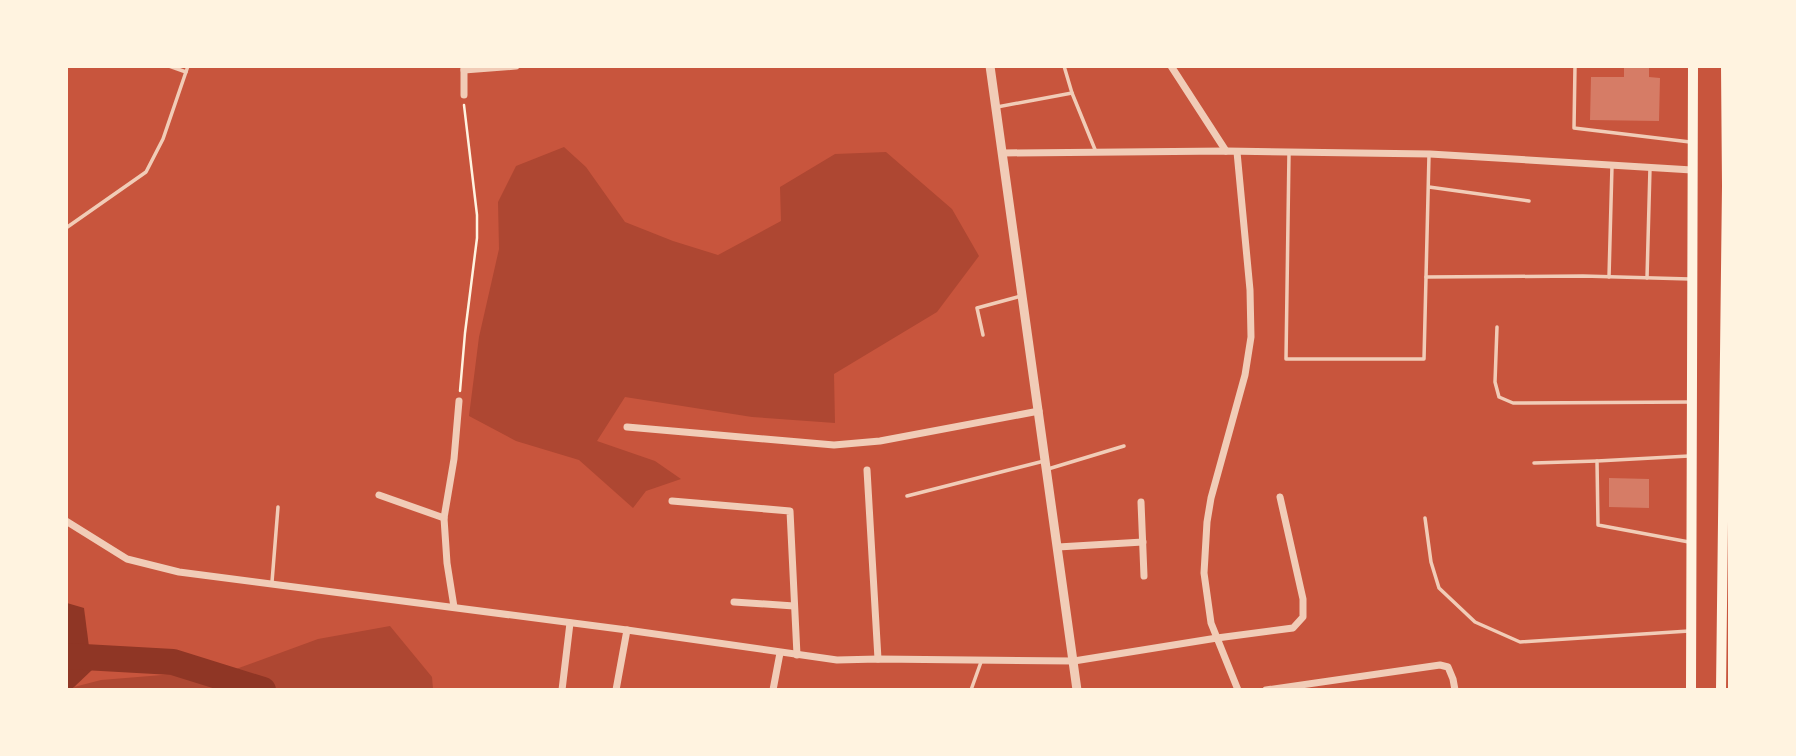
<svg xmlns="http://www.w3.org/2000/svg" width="1796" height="756" font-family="Signika,sans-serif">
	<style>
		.green { fill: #ae4732 }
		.water { fill: #8f3625 }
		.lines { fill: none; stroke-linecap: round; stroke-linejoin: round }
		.river { stroke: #8f3625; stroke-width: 26 }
		.building { fill: #d67c66 }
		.path { stroke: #fff3e0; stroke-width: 2.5 }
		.service { stroke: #f1ccb7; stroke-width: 3.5 }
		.minor { stroke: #f1ccb7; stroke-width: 7 }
		.tertiary { stroke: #f1ccb7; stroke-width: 9 }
		.primary { stroke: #fff3e0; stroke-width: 10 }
	</style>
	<rect width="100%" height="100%" fill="#c8553d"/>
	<g class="green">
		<polygon points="564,147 586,167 625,222 673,241 718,255 781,221 780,187 835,154 886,152 952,209 979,256 937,312 834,374 835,423 752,417 625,397 597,441 655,461 681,479 646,491 633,508 579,460 516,441 469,416 479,337 499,249 498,202 516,166"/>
		<polygon points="390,626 432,677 433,689 75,690 74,687 101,680 236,669 318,639"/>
	</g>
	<polygon class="water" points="67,603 84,608 92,670 72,689 67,689"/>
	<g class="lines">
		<polyline class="river" points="66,656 173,662 263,690"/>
	</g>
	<g class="building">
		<polygon points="1624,66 1649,66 1649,77 1660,78 1659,121 1590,120 1591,77 1624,77"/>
		<polygon points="1609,478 1649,479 1649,508 1609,507"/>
	</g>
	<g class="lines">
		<polyline class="path" points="460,391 465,333 477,238 477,215 464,105"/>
		<g class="service">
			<polyline points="169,66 186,72"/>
			<polyline points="1064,66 1072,93 1096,152"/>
			<polyline points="1575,66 1574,128 1690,142"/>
			<polyline points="997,107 1072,93"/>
			<polyline points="1289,153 1286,359 1424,359 1429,155"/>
			<polyline points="1429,187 1529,201"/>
			<polyline points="66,228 146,172 163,139 188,66"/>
			<polyline points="1426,277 1583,276 1690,279"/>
			<polyline points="1609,277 1612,166"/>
			<polyline points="1647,278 1650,168"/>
			<polyline points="1497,327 1495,382 1499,397 1513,403 1690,402"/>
			<polyline points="983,335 977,308 1021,296"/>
			<polyline points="1689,456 1597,461 1598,525 1689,542"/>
			<polyline points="1534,463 1597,461"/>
			<polyline points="1048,469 1124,446"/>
			<polyline points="907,496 1044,461"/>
			<polyline points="1425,518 1431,562 1439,588 1475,622 1520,642 1689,631"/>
			<polyline points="272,582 278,507"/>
			<polyline points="971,690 981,662"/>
		</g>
		<g class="minor">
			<polyline points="1171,66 1226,151"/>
			<polyline points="464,67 464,95"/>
			<polyline points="464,70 516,66"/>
			<polyline points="1237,152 1250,290 1251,337 1245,375 1211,498 1207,522 1204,573 1211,623 1238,690"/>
			<polyline points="1003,153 1226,151 1430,154 1692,170"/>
			<polyline points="627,427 834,445 880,441 1039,411"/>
			<polyline points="867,470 878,659"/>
			<polyline points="379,495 444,518"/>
			<polyline points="672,501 790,511 797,655"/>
			<polyline points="1141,502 1144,576"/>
			<polyline points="66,521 127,559 179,572 627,630 837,660 878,659 1074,661 1217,638 1293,628 1303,617 1303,599 1280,497"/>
			<polyline points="1058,547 1143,542"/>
			<polyline points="734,602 794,606"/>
			<polyline points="454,607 447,563 444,518 454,459 459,401"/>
			<polyline points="562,690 570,623"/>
			<polyline points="616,690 627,630"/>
			<polyline points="773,690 780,653"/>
			<polyline points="1266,690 1440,665 1448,667 1453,679 1455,690"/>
		</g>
		<polyline class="tertiary" points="990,66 1077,690"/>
		<g class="primary">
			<polyline points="1691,690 1693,66"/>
			<polyline points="1721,690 1727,186 1726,66"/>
		</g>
	</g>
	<rect width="1796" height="756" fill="none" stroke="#fff3e0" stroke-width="136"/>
</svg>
